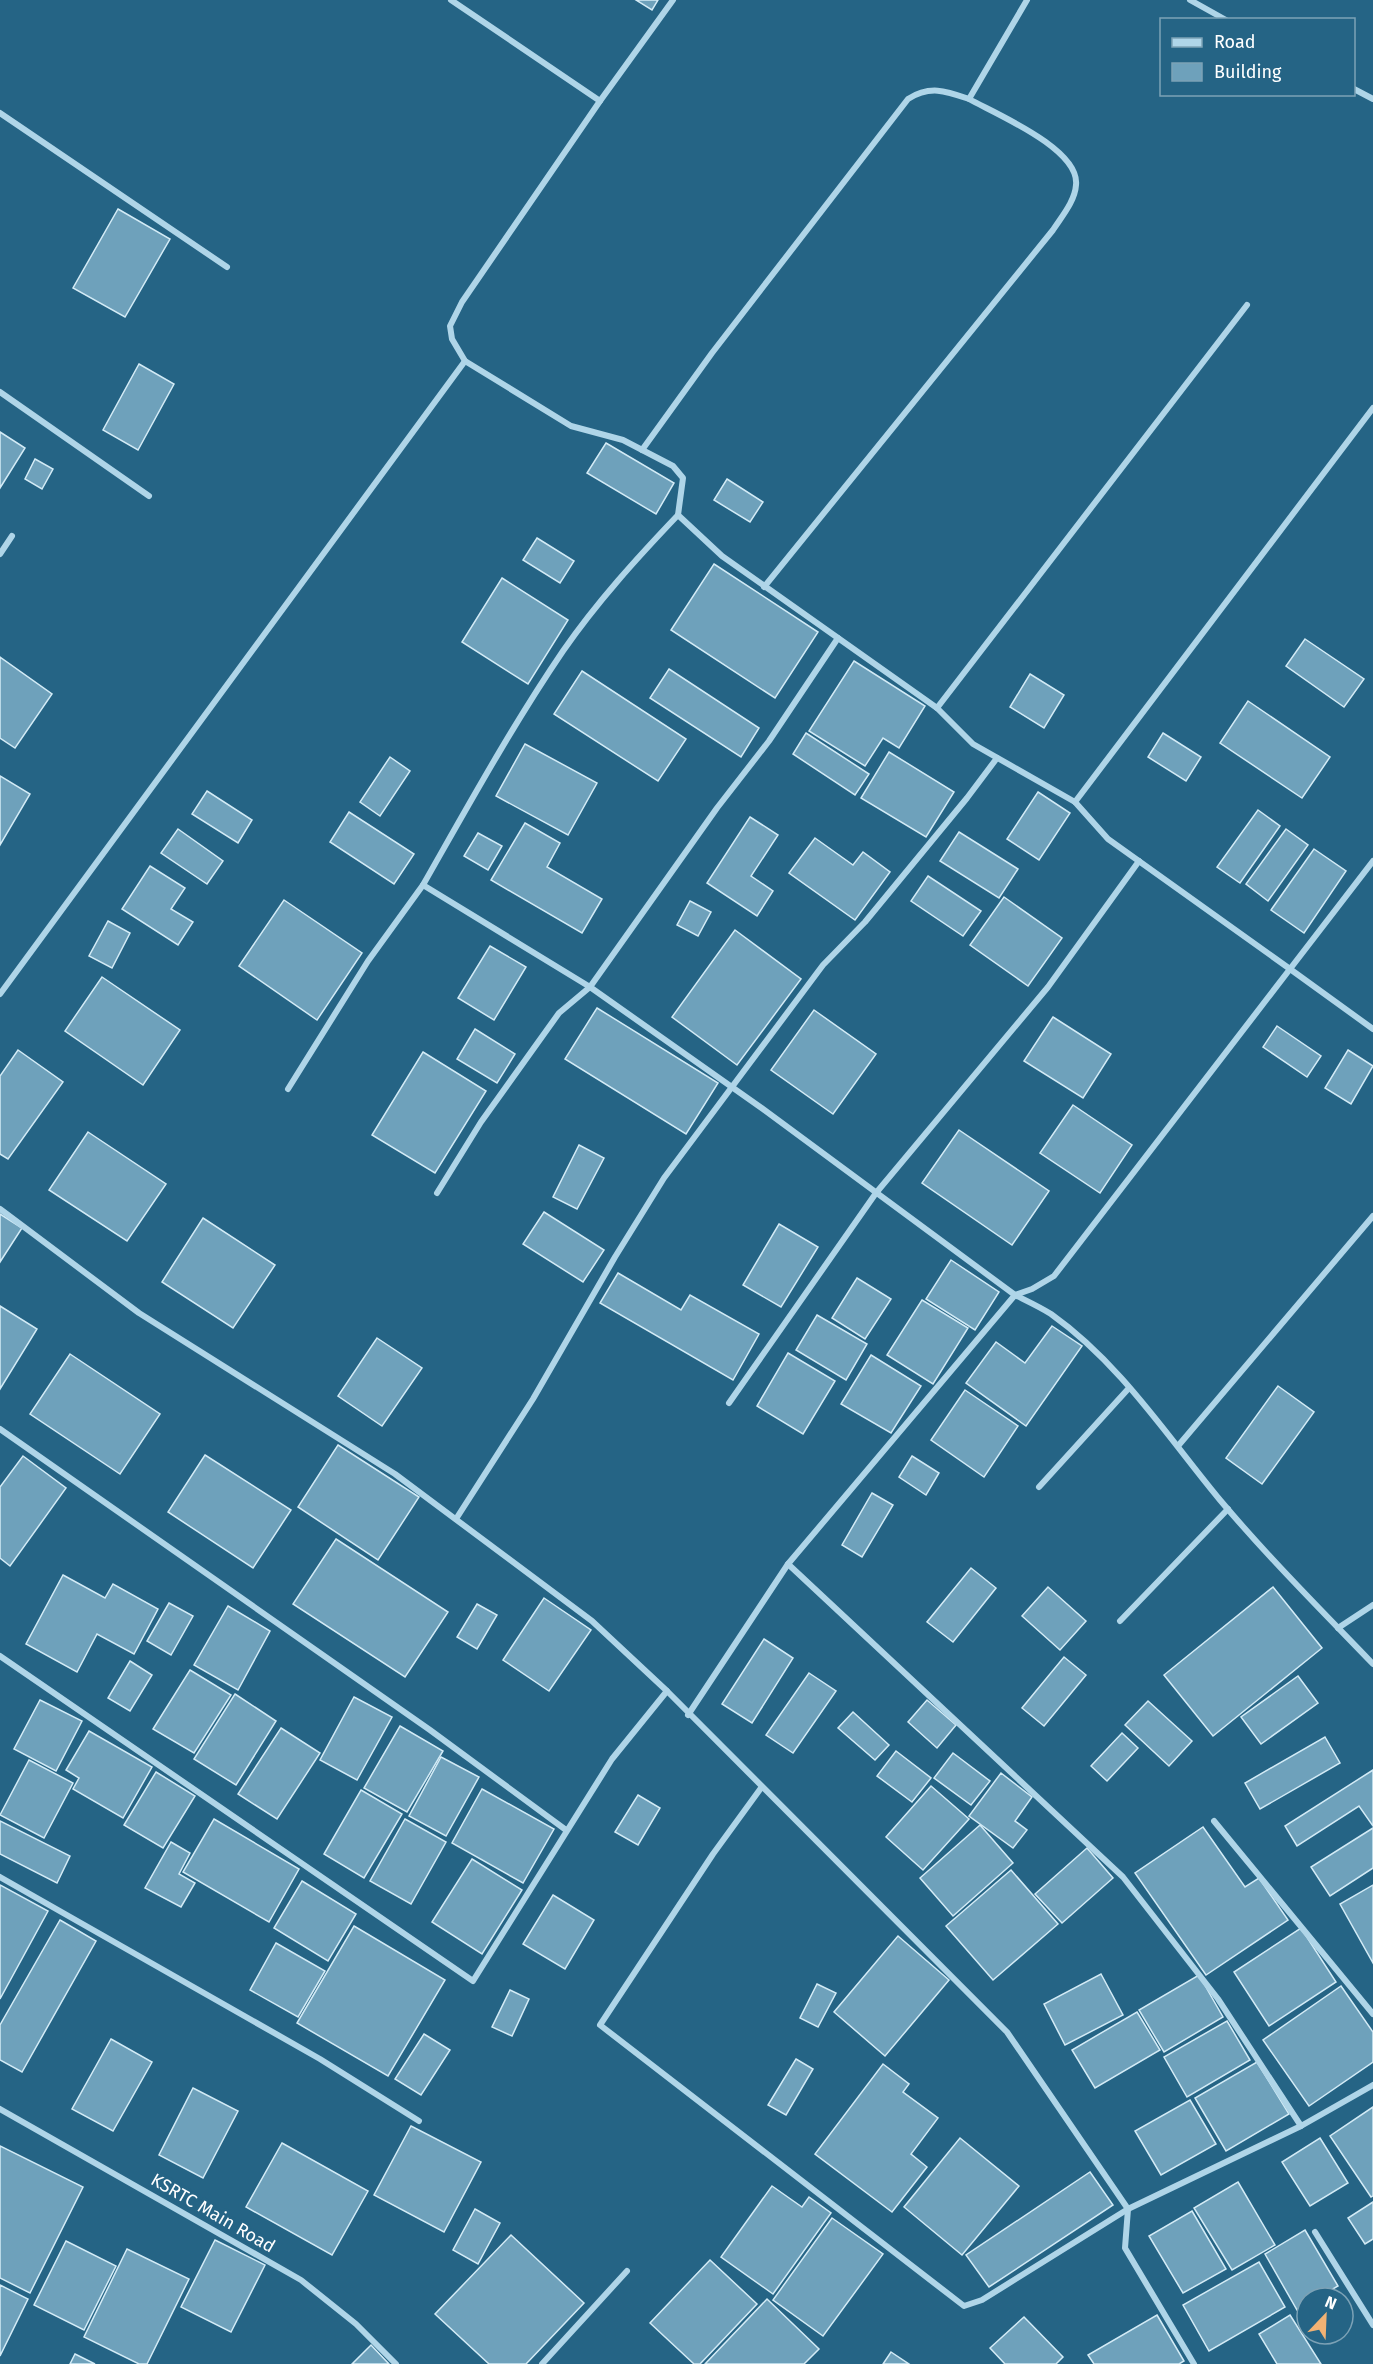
<svg xmlns="http://www.w3.org/2000/svg" width="1373" height="2364" font-family="'Fira Sans',sans-serif">
	<style>
		.building { fill: #6ea1bb; stroke: #d3ebf6; stroke-width: 1.5 }
		.lines { fill: none; stroke-linecap: round; stroke-linejoin: round }
		.street { stroke: #afd5e8; stroke-width: 6 }
		.labels { text-anchor: middle; dominant-baseline: central; stroke-width: 6; stroke-linejoin: round; paint-order: stroke }
		.street-label { font-size: 18px; fill: #fff; stroke: #256485 }
	</style>
	<rect width="100%" height="100%" fill="#256485"/>
	<g class="building">
		<polygon points="636,0 658,0 652,10"/>
		<polygon points="118,209 170,239 125,317 73,288"/>
		<polygon points="139,364 174,384 138,450 103,430"/>
		<polygon points="0,432 25,448 0,488"/>
		<polygon points="606,443 674,483 656,514 587,473"/>
		<polygon points="35,459 53,469 42,489 25,479"/>
		<polygon points="727,479 763,502 750,522 714,500"/>
		<polygon points="537,538 574,561 560,583 523,560"/>
		<polygon points="714,564 818,632 775,698 671,630"/>
		<polygon points="502,578 568,620 528,684 462,642"/>
		<polygon points="1305,639 1364,679 1344,707 1286,666"/>
		<polygon points="0,657 52,694 15,748 0,738"/>
		<polygon points="854,661 925,706 899,748 883,738 865,766 809,731"/>
		<polygon points="669,669 759,728 741,757 650,698"/>
		<polygon points="582,671 686,739 658,781 554,714"/>
		<polygon points="1030,674 1064,695 1044,728 1010,707"/>
		<polygon points="1248,701 1330,757 1302,798 1220,743"/>
		<polygon points="806,733 869,774 855,795 793,754"/>
		<polygon points="1163,733 1201,757 1186,781 1148,757"/>
		<polygon points="525,744 597,783 568,835 496,796"/>
		<polygon points="889,752 954,792 926,837 861,798"/>
		<polygon points="390,757 410,771 380,816 360,802"/>
		<polygon points="0,776 30,794 0,845"/>
		<polygon points="207,791 252,820 238,843 192,814"/>
		<polygon points="1038,792 1070,813 1039,860 1007,839"/>
		<polygon points="1258,810 1280,826 1240,883 1217,867"/>
		<polygon points="349,812 414,854 394,884 330,842"/>
		<polygon points="750,817 778,835 751,876 773,891 757,916 707,883"/>
		<polygon points="525,823 560,843 547,867 602,899 582,933 491,880"/>
		<polygon points="178,829 223,861 207,884 161,853"/>
		<polygon points="1286,829 1308,845 1268,901 1246,884"/>
		<polygon points="959,832 1018,869 999,898 940,861"/>
		<polygon points="478,833 502,846 488,870 464,856"/>
		<polygon points="815,838 853,865 863,852 890,872 855,920 789,873"/>
		<polygon points="1314,849 1346,871 1304,933 1271,910"/>
		<polygon points="150,866 185,888 171,909 193,922 178,945 122,909"/>
		<polygon points="928,876 981,911 963,936 911,901"/>
		<polygon points="1004,897 1062,938 1028,986 970,945"/>
		<polygon points="284,900 362,953 317,1020 239,966"/>
		<polygon points="690,901 711,912 698,936 677,925"/>
		<polygon points="108,921 130,933 112,968 89,956"/>
		<polygon points="735,930 801,979 737,1065 672,1017"/>
		<polygon points="490,946 526,967 494,1020 458,998"/>
		<polygon points="102,977 180,1030 143,1085 65,1031"/>
		<polygon points="597,1008 718,1083 686,1134 565,1059"/>
		<polygon points="814,1010 876,1054 833,1114 771,1070"/>
		<polygon points="1053,1017 1111,1054 1083,1098 1024,1061"/>
		<polygon points="1277,1026 1321,1056 1307,1077 1263,1047"/>
		<polygon points="475,1029 515,1054 497,1083 457,1059"/>
		<polygon points="18,1050 63,1082 8,1159 0,1154 0,1076"/>
		<polygon points="1348,1050 1373,1066 1351,1104 1325,1088"/>
		<polygon points="423,1052 486,1091 435,1173 372,1135"/>
		<polygon points="1073,1105 1132,1145 1100,1193 1040,1153"/>
		<polygon points="959,1130 1049,1191 1012,1245 922,1183"/>
		<polygon points="88,1132 166,1184 127,1241 49,1190"/>
		<polygon points="579,1145 604,1158 577,1209 553,1197"/>
		<polygon points="544,1212 604,1250 583,1282 523,1244"/>
		<polygon points="0,1214 22,1228 0,1262"/>
		<polygon points="203,1218 275,1265 233,1328 162,1282"/>
		<polygon points="779,1224 818,1247 781,1307 743,1285"/>
		<polygon points="951,1260 999,1292 975,1330 926,1299"/>
		<polygon points="618,1273 681,1310 690,1295 759,1334 733,1380 600,1303"/>
		<polygon points="857,1278 891,1299 865,1339 832,1318"/>
		<polygon points="922,1300 968,1328 933,1384 887,1355"/>
		<polygon points="0,1306 37,1329 0,1389"/>
		<polygon points="817,1315 867,1344 846,1380 796,1350"/>
		<polygon points="1052,1326 1082,1346 1026,1426 966,1383 996,1342 1025,1363"/>
		<polygon points="377,1338 422,1368 382,1426 338,1396"/>
		<polygon points="788,1353 835,1381 803,1434 757,1406"/>
		<polygon points="70,1354 160,1414 120,1474 30,1414"/>
		<polygon points="871,1355 921,1386 891,1433 841,1404"/>
		<polygon points="1278,1386 1314,1412 1262,1484 1226,1458"/>
		<polygon points="965,1390 1018,1426 984,1477 931,1440"/>
		<polygon points="338,1445 419,1497 378,1560 298,1507"/>
		<polygon points="205,1455 291,1510 253,1568 168,1512"/>
		<polygon points="23,1456 66,1488 10,1566 0,1558 0,1487"/>
		<polygon points="912,1456 939,1473 926,1495 899,1477"/>
		<polygon points="872,1493 893,1505 862,1557 842,1545"/>
		<polygon points="336,1539 448,1612 405,1677 293,1604"/>
		<polygon points="971,1568 996,1588 953,1642 927,1622"/>
		<polygon points="63,1575 105,1598 113,1584 158,1609 134,1654 97,1634 77,1672 26,1644"/>
		<polygon points="1048,1587 1086,1621 1060,1650 1022,1616"/>
		<polygon points="1273,1587 1322,1648 1213,1736 1164,1675"/>
		<polygon points="544,1598 591,1630 549,1691 503,1660"/>
		<polygon points="169,1603 193,1616 171,1655 147,1641"/>
		<polygon points="477,1604 497,1615 477,1649 457,1637"/>
		<polygon points="228,1606 270,1631 238,1690 194,1665"/>
		<polygon points="764,1639 793,1658 752,1723 722,1704"/>
		<polygon points="1064,1657 1086,1675 1044,1726 1022,1708"/>
		<polygon points="130,1661 152,1675 130,1711 108,1698"/>
		<polygon points="190,1670 231,1695 194,1753 153,1729"/>
		<polygon points="809,1673 836,1691 793,1753 766,1735"/>
		<polygon points="1298,1676 1318,1703 1261,1744 1241,1717"/>
		<polygon points="235,1694 276,1721 236,1785 194,1759"/>
		<polygon points="354,1697 392,1717 357,1780 320,1760"/>
		<polygon points="40,1700 82,1721 56,1771 14,1749"/>
		<polygon points="927,1700 956,1725 937,1748 908,1722"/>
		<polygon points="1148,1701 1192,1741 1169,1766 1125,1725"/>
		<polygon points="853,1712 889,1745 875,1760 838,1728"/>
		<polygon points="400,1726 443,1751 407,1812 364,1788"/>
		<polygon points="281,1728 320,1753 277,1819 238,1794"/>
		<polygon points="89,1731 152,1767 123,1818 73,1789 79,1778 66,1770"/>
		<polygon points="1122,1733 1138,1748 1107,1781 1091,1766"/>
		<polygon points="1325,1737 1340,1763 1260,1809 1245,1783"/>
		<polygon points="896,1751 931,1778 912,1802 877,1776"/>
		<polygon points="953,1753 990,1781 971,1805 934,1778"/>
		<polygon points="441,1757 479,1777 446,1836 409,1816"/>
		<polygon points="29,1760 73,1783 44,1838 0,1815"/>
		<polygon points="1373,1770 1373,1826 1359,1806 1297,1846 1285,1826"/>
		<polygon points="156,1772 195,1796 163,1848 124,1825"/>
		<polygon points="1001,1773 1032,1797 1015,1821 1027,1830 1013,1848 969,1816"/>
		<polygon points="931,1786 969,1819 923,1870 886,1837"/>
		<polygon points="482,1789 554,1829 523,1883 452,1843"/>
		<polygon points="361,1790 402,1814 364,1878 324,1854"/>
		<polygon points="638,1795 660,1808 638,1845 615,1832"/>
		<polygon points="214,1819 299,1869 269,1922 183,1872"/>
		<polygon points="405,1819 446,1842 411,1904 370,1881"/>
		<polygon points="0,1821 70,1856 57,1883 0,1854"/>
		<polygon points="980,1825 1013,1863 953,1916 920,1878"/>
		<polygon points="1203,1827 1245,1887 1259,1878 1288,1920 1206,1975 1135,1873"/>
		<polygon points="1373,1828 1373,1868 1330,1896 1311,1867"/>
		<polygon points="171,1842 190,1853 179,1874 195,1883 181,1907 145,1888"/>
		<polygon points="1087,1848 1113,1878 1062,1923 1035,1894"/>
		<polygon points="472,1859 522,1890 482,1954 432,1922"/>
		<polygon points="1011,1870 1058,1924 993,1980 946,1926"/>
		<polygon points="302,1881 356,1914 328,1961 274,1928"/>
		<polygon points="0,1885 48,1911 0,1999"/>
		<polygon points="1373,1885 1373,1963 1340,1904"/>
		<polygon points="553,1895 594,1920 565,1969 523,1944"/>
		<polygon points="60,1920 96,1941 22,2072 0,2060 0,2025"/>
		<polygon points="354,1926 445,1980 388,2076 297,2023"/>
		<polygon points="1301,1928 1336,1982 1269,2026 1234,1972"/>
		<polygon points="898,1936 949,1980 885,2056 834,2012"/>
		<polygon points="276,1943 325,1971 298,2017 250,1990"/>
		<polygon points="1101,1974 1123,2015 1065,2045 1044,2004"/>
		<polygon points="1199,1975 1223,2017 1164,2052 1139,2010"/>
		<polygon points="817,1984 836,1993 818,2027 800,2018"/>
		<polygon points="1341,1986 1373,2032 1373,2062 1309,2106 1263,2040"/>
		<polygon points="510,1990 529,1999 512,2036 492,2027"/>
		<polygon points="1137,2012 1160,2050 1095,2088 1072,2050"/>
		<polygon points="1227,2021 1250,2060 1187,2097 1164,2057"/>
		<polygon points="424,2034 450,2050 421,2095 395,2079"/>
		<polygon points="111,2039 152,2062 113,2131 72,2109"/>
		<polygon points="796,2059 813,2069 786,2115 768,2105"/>
		<polygon points="1257,2062 1289,2114 1226,2151 1195,2098"/>
		<polygon points="883,2064 909,2084 903,2092 938,2118 911,2154 927,2167 892,2212 815,2154"/>
		<polygon points="193,2088 238,2111 203,2178 159,2155"/>
		<polygon points="1190,2100 1216,2144 1161,2175 1135,2131"/>
		<polygon points="1373,2107 1373,2196 1371,2197 1330,2136"/>
		<polygon points="411,2126 481,2162 444,2232 374,2195"/>
		<polygon points="960,2138 1019,2186 962,2255 904,2207"/>
		<polygon points="1320,2138 1348,2183 1310,2206 1282,2162"/>
		<polygon points="282,2143 368,2191 332,2255 246,2207"/>
		<polygon points="0,2146 83,2187 30,2293 0,2278"/>
		<polygon points="1090,2172 1113,2205 989,2287 966,2255"/>
		<polygon points="1238,2182 1275,2245 1232,2270 1194,2208"/>
		<polygon points="772,2186 802,2207 809,2197 831,2213 773,2294 721,2257"/>
		<polygon points="1373,2202 1373,2239 1365,2244 1348,2218"/>
		<polygon points="475,2209 500,2223 478,2264 453,2250"/>
		<polygon points="1192,2211 1226,2269 1183,2293 1149,2236"/>
		<polygon points="832,2218 883,2254 823,2336 773,2300"/>
		<polygon points="1305,2230 1338,2286 1317,2298 1307,2298 1307,2304 1297,2310 1265,2254"/>
		<polygon points="511,2235 584,2303 526,2364 489,2364 435,2314"/>
		<polygon points="215,2240 265,2265 231,2332 181,2307"/>
		<polygon points="66,2241 116,2266 84,2330 34,2305"/>
		<polygon points="127,2249 189,2279 147,2364 139,2364 84,2337"/>
		<polygon points="710,2260 757,2304 700,2364 694,2364 650,2323"/>
		<polygon points="1259,2262 1285,2307 1209,2351 1183,2305"/>
		<polygon points="0,2285 28,2299 0,2356"/>
		<polygon points="767,2299 819,2349 804,2364 705,2364"/>
		<polygon points="1157,2315 1184,2361 1179,2364 1094,2364 1088,2355"/>
		<polygon points="1290,2315 1321,2364 1277,2364 1259,2334"/>
		<polygon points="1024,2317 1063,2357 1056,2364 1005,2364 990,2348"/>
		<polygon points="371,2345 389,2364 352,2364"/>
		<polygon points="891,2352 909,2364 883,2364"/>
		<polygon points="75,2354 95,2364 70,2364"/>
	</g>
	<g class="lines">
		<g class="street">
			<polyline points="451,0 600,101 673,0"/>
			<polyline points="1190,0 1226,20"/>
			<polyline points="1354,89 1373,99"/>
			<polyline points="600,101 462,302 450,326 452,339 465,361 571,426 623,440 673,466 683,478 678,515 722,556 937,708 973,744 1075,802 1108,839 1290,969 1054,1276 1032,1289 1015,1295 788,1564 688,1715"/>
			<polyline points="0,113 227,267"/>
			<polyline points="0,392 149,496"/>
			<path d="M 642,450 L 712,353 L 908,99 C 930,85 946,91 969,99 L 1027,0"/>
			<path d="M 678,515 C 637,558 597,602 563,651 C 512,726 468,806 423,885 L 590,987 L 763,1109 L 1015,1295 C 1027,1301 1040,1307 1051,1314 C 1120,1363 1167,1436 1220,1500 C 1268,1557 1321,1610 1373,1664"/>
			<polyline points="0,554 12,536"/>
			<path d="M 764,587 L 1053,230 C 1062,216 1075,201 1076,185 C 1080,149 996,114 969,99"/>
			<polyline points="937,708 1247,305"/>
			<polyline points="1075,802 1373,408"/>
			<polyline points="1373,861 1290,969 1373,1029"/>
			<polyline points="0,994 465,361"/>
			<polyline points="288,1089 368,961 423,885"/>
			<polyline points="437,1193 481,1122 559,1013 590,987 717,808 769,741 838,638"/>
			<polyline points="0,1209 139,1313 395,1474 592,1621 667,1691 1007,2032 1128,2209 1125,2248 1194,2364"/>
			<polyline points="729,1403 876,1193 1048,987 1139,861"/>
			<polyline points="0,1429 430,1730 566,1830"/>
			<polyline points="1178,1446 1373,1216"/>
			<polyline points="1039,1487 1129,1388"/>
			<polyline points="456,1519 533,1399 615,1257 664,1178 823,965 865,922 967,798 997,758"/>
			<polyline points="788,1564 1123,1877 1218,1999 1301,2126"/>
			<polyline points="1120,1621 1228,1509"/>
			<polyline points="1338,1628 1373,1605"/>
			<polyline points="0,1656 473,1981 612,1759 667,1691"/>
			<polyline points="761,1788 713,1854 600,2025 964,2306 982,2300 1128,2209 1301,2126 1373,2085"/>
			<polyline points="1214,1821 1373,2014"/>
			<polyline points="0,1877 320,2059 419,2121"/>
			<polyline points="0,2109 301,2280 356,2324 396,2364"/>
			<polyline points="1315,2232 1373,2325"/>
			<polyline points="542,2364 627,2271"/>
		</g>
	</g>
	<g class="labels">
		<g class="street-label">
			<text transform="translate(213 2213) rotate(30)">KSRTC Main Road</text>
		</g>
	</g>
	<rect x="1160" y="18" width="195" height="78" fill="#256485" stroke="#7ca2b6" stroke-width="1.5"/>
	<rect x="1172" y="38" width="30" height="9" fill="#afd5e8" stroke="#7ca2b6" stroke-width="1.5"/>
	<text x="1214" y="48" font-size="18" fill="#ffffff">Road</text>
	<rect x="1172" y="63" width="30" height="18" fill="#6ea1bb" stroke="#7ca2b6" stroke-width="1.5"/>
	<text x="1214" y="78" font-size="18" fill="#ffffff">Building</text>
	<g transform="translate(1325 2316) rotate(23)"><circle r="28" fill="#256485" stroke="#7ca2b6" stroke-width="1.5"/>
	<path d="M0-4.5L10 22L0 15L-10 22Z" fill="#f1b274"/>
	<text y="-9" font-size="16" font-weight="bold" text-anchor="middle" fill="#ffffff">N</text>
	</g>
</svg>
